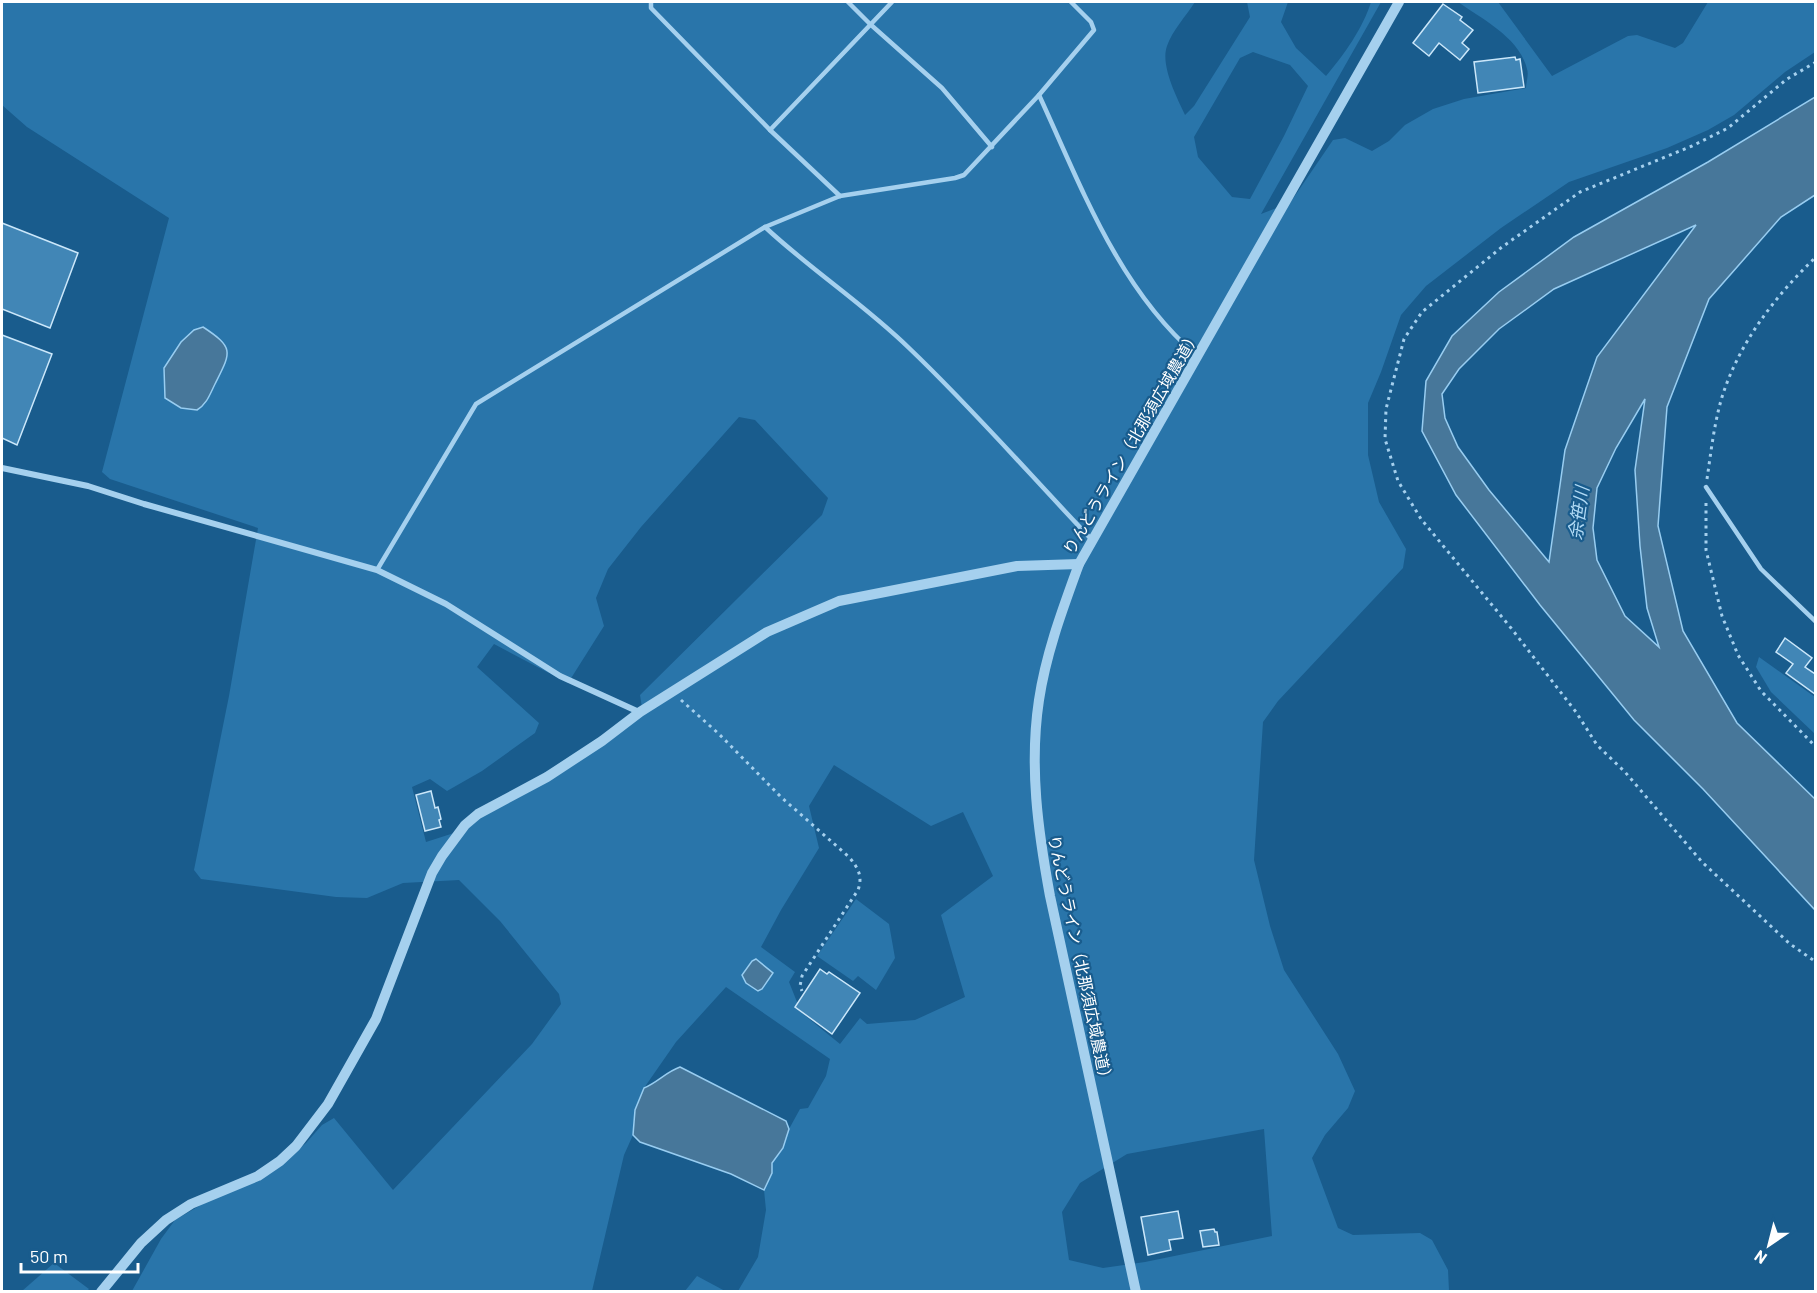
<svg xmlns="http://www.w3.org/2000/svg" width="1817" height="1293" font-family="Barlow,'Noto Sans JP',sans-serif">
	<style>
		.green { fill: #2975aa; fill-rule: evenodd }
		.water { fill: #47779a; stroke: #98cdf1; stroke-width: 1.5; fill-rule: evenodd }
		.building { fill: #4186b6; stroke: #cbe7fa; stroke-width: 1.5 }
		.lines { fill: none; stroke-linecap: round; stroke-linejoin: round }
		.path { stroke: #a5d0ee; stroke-width: 3; stroke-dasharray: 3 4.5; stroke-linecap: butt }
		.service { stroke: #a5d0ee; stroke-width: 4.5 }
		.minor { stroke: #a5d0ee; stroke-width: 6 }
		.tertiary { stroke: #a5d0ee; stroke-width: 10 }
		.labels { text-anchor: middle; dominant-baseline: central; stroke-width: 4.5; stroke-linejoin: round; paint-order: stroke }
		.street-label { font-size: 16px; fill: #fff; stroke: #195c8d }
		.water-label { font-size: 18px; font-style: italic; fill: #b1daf5; stroke: #195c8d }
	</style>
	<rect width="100%" height="100%" fill="#195c8d"/>
	<g class="green">
		<path d="M 2,2 L 1195,2 C 1186,16 1172,31 1167,46 C 1160,65 1177,98 1185,115 L 1194,106 L 1250,17 L 1247,2 L 1288,2 L 1281,22 L 1296,48 L 1326,76 C 1344,55 1363,28 1371,2 L 1381,2 L 1261,214 L 1290,203 L 1333,140 L 1345,138 L 1372,151 L 1389,141 L 1405,125 L 1433,109 L 1464,99 L 1526,88 C 1526,82 1529,75 1527,69 C 1520,38 1482,19 1458,2 L 1498,2 L 1552,76 L 1628,36 L 1637,35 L 1675,48 L 1683,43 L 1708,2 L 1815,2 L 1815,52 L 1785,72 L 1734,115 L 1708,130 L 1667,148 L 1569,182 L 1501,228 L 1426,286 L 1401,315 L 1381,372 L 1368,403 L 1368,455 L 1379,502 L 1406,549 L 1403,568 L 1278,701 L 1263,722 L 1254,860 L 1270,926 L 1284,970 L 1338,1054 L 1355,1091 L 1348,1108 L 1325,1135 L 1312,1158 L 1338,1228 L 1353,1235 L 1420,1233 L 1432,1240 L 1448,1270 L 1449,1291 L 738,1291 L 758,1257 L 766,1210 L 764,1190 L 772,1173 L 772,1163 L 783,1148 L 789,1129 L 800,1109 L 808,1108 L 826,1076 L 830,1059 L 726,987 L 676,1042 L 644,1088 L 635,1110 L 633,1135 L 624,1155 L 592,1291 L 132,1291 L 161,1239 L 175,1220 L 218,1195 L 278,1168 L 306,1143 L 322,1125 L 334,1118 L 393,1190 L 532,1044 L 561,1004 L 559,994 L 500,921 L 459,880 L 403,883 L 367,898 L 336,897 L 201,879 L 194,870 L 229,696 L 258,528 L 110,479 L 102,472 L 169,218 L 27,127 L 2,105 ZM 1253,52 L 1290,65 L 1308,86 L 1284,136 L 1250,199 L 1232,197 L 1198,157 L 1194,137 L 1240,58 ZM 739,417 L 755,420 L 828,498 L 822,515 L 640,695 L 643,714 L 454,833 L 426,842 L 412,787 L 430,779 L 447,791 L 482,771 L 535,733 L 539,723 L 477,667 L 494,644 L 568,683 L 604,626 L 596,598 L 608,569 L 641,527 ZM 834,765 L 931,826 L 963,812 L 993,876 L 941,915 L 965,997 L 915,1020 L 867,1024 L 860,1018 L 840,1044 L 797,1009 L 797,1002 L 789,982 L 795,972 L 761,947 L 781,910 L 819,848 L 809,806 ZM 1264,1129 L 1272,1236 L 1145,1262 L 1103,1268 L 1069,1260 L 1062,1212 L 1080,1183 L 1127,1154 Z"/>
		<polygon points="1759,657 1815,697 1815,734 1771,692 1756,667"/>
		<polygon points="856,899 889,924 895,958 876,990 858,976 853,981 817,956"/>
		<polygon points="54,1263 89,1289 87,1291 22,1291"/>
		<polygon points="697,1276 725,1291 685,1291"/>
	</g>
	<g class="water">
		<path d="M 1815,97 L 1815,195 L 1781,217 L 1709,299 L 1667,407 L 1658,526 L 1683,631 L 1737,723 L 1815,799 L 1815,910 L 1703,789 L 1634,720 L 1540,605 L 1456,495 L 1422,431 L 1426,381 L 1452,336 L 1499,292 L 1574,237 L 1708,162 ZM 1696,225 L 1597,357 L 1565,450 L 1549,562 L 1489,490 L 1458,447 L 1445,418 L 1442,394 L 1459,369 L 1499,329 L 1554,289 ZM 1645,399 L 1635,470 L 1640,546 L 1647,608 L 1659,647 L 1625,616 L 1597,560 L 1593,528 L 1597,488 L 1616,448 Z"/>
		<path d="M 203,327 C 235,348 231,352 215,384 C 210,394 207,404 197,410 L 181,408 L 165,398 L 164,368 L 181,342 L 194,330 Z"/>
		<polygon points="756,959 773,973 762,989 758,991 746,983 742,975 752,961"/>
		<path d="M 680,1067 L 786,1121 L 789,1129 L 783,1148 L 772,1163 L 772,1173 L 764,1190 L 731,1174 L 640,1142 L 633,1135 L 635,1110 L 644,1088 C 658,1082 666,1072 680,1067 Z"/>
	</g>
	<g class="building">
		<polygon points="1443,4 1462,17 1460,20 1473,30 1462,43 1469,49 1460,60 1439,43 1429,56 1413,43"/>
		<polygon points="1515,57 1516,60 1520,59 1524,87 1478,93 1474,62"/>
		<polygon points="2,223 78,253 50,328 2,309"/>
		<polygon points="2,335 52,354 17,445 2,438"/>
		<polygon points="1785,638 1812,658 1805,667 1815,674 1815,694 1786,673 1793,664 1776,652"/>
		<polygon points="431,791 435,808 438,807 441,819 439,820 441,827 425,831 416,795"/>
		<polygon points="820,969 827,974 829,972 860,993 832,1034 795,1007"/>
		<polygon points="1178,1211 1183,1238 1169,1240 1171,1250 1148,1255 1141,1217"/>
		<polygon points="1214,1229 1215,1232 1217,1232 1219,1245 1203,1247 1200,1231"/>
	</g>
	<g class="lines">
		<g class="path">
			<polyline points="1816,62 1787,79 1728,128 1692,146 1580,192 1502,247 1422,312 1404,339 1386,409 1385,439 1398,481 1421,519 1511,628 1576,712 1597,745 1625,772 1702,862 1790,944 1816,962"/>
			<path d="M 1707,479 C 1711,452 1714,424 1722,397 C 1739,343 1775,296 1816,257"/>
			<polyline points="1706,503 1706,550 1722,616 1738,655 1761,691 1816,747"/>
			<path d="M 681,700 L 719,734 L 781,797 L 849,857 C 858,868 863,876 858,890 L 802,976 L 800,986 L 802,991"/>
		</g>
		<g class="service">
			<polyline points="651,2 651,8 770,130 840,196"/>
			<polyline points="848,2 870,24 942,88 992,147"/>
			<path d="M 1039,95 C 1081,186 1118,288 1196,355"/>
			<polyline points="770,130 892,2"/>
			<path d="M 765,227 C 811,270 864,304 909,348 C 973,409 1031,476 1092,540"/>
			<polyline points="1706,487 1761,569 1816,622"/>
			<polyline points="377,570 476,404 765,227 840,196 955,178 964,175 1039,95 1094,30 1091,22 1071,2"/>
		</g>
		<polyline class="minor" points="2,468 88,486 144,504 377,570 446,604 560,676 639,712"/>
		<g class="tertiary">
			<polyline points="101,1292 141,1243 166,1220 191,1204 258,1176 280,1161 296,1146 328,1104 376,1019 432,873 442,856 465,825 478,814 547,777 602,741 640,712 767,632 839,601 1017,566 1079,564"/>
			<path d="M 1136,1292 L 1050,896 C 1038,831 1029,766 1039,700 C 1046,653 1063,608 1079,564 L 1399,2"/>
		</g>
	</g>
	<g class="labels">
		<g class="street-label">
			<text transform="translate(1131 442) rotate(-60)">りんどうライン（北那須広域農道）</text>
			<text transform="translate(1081 960) rotate(78)">りんどうライン（北那須広域農道）</text>
		</g>
		<g class="water-label">
			<text transform="translate(1578 513) rotate(-82)">余笹川</text>
		</g>
	</g>
	<rect width="1817" height="1293" fill="none" stroke="#ffffff" stroke-width="6"/>
	<g transform="translate(1769 1245) rotate(215)" stroke="#195c8d" stroke-width="4.5" paint-order="stroke">
	<path d="M0-4.5L10 22L0 15L-10 22Z" fill="#ffffff"/>
	<text y="-9" font-size="16" font-weight="bold" text-anchor="middle" fill="#ffffff">N</text>
	</g>
	<path d="M21 1263v9h117v-9" fill="none" stroke="#ffffff" stroke-width="3"/>
	<text x="30" y="1263" font-size="18" fill="#ffffff" stroke="#195c8d" stroke-width="4.5" paint-order="stroke">50 m</text>
</svg>
